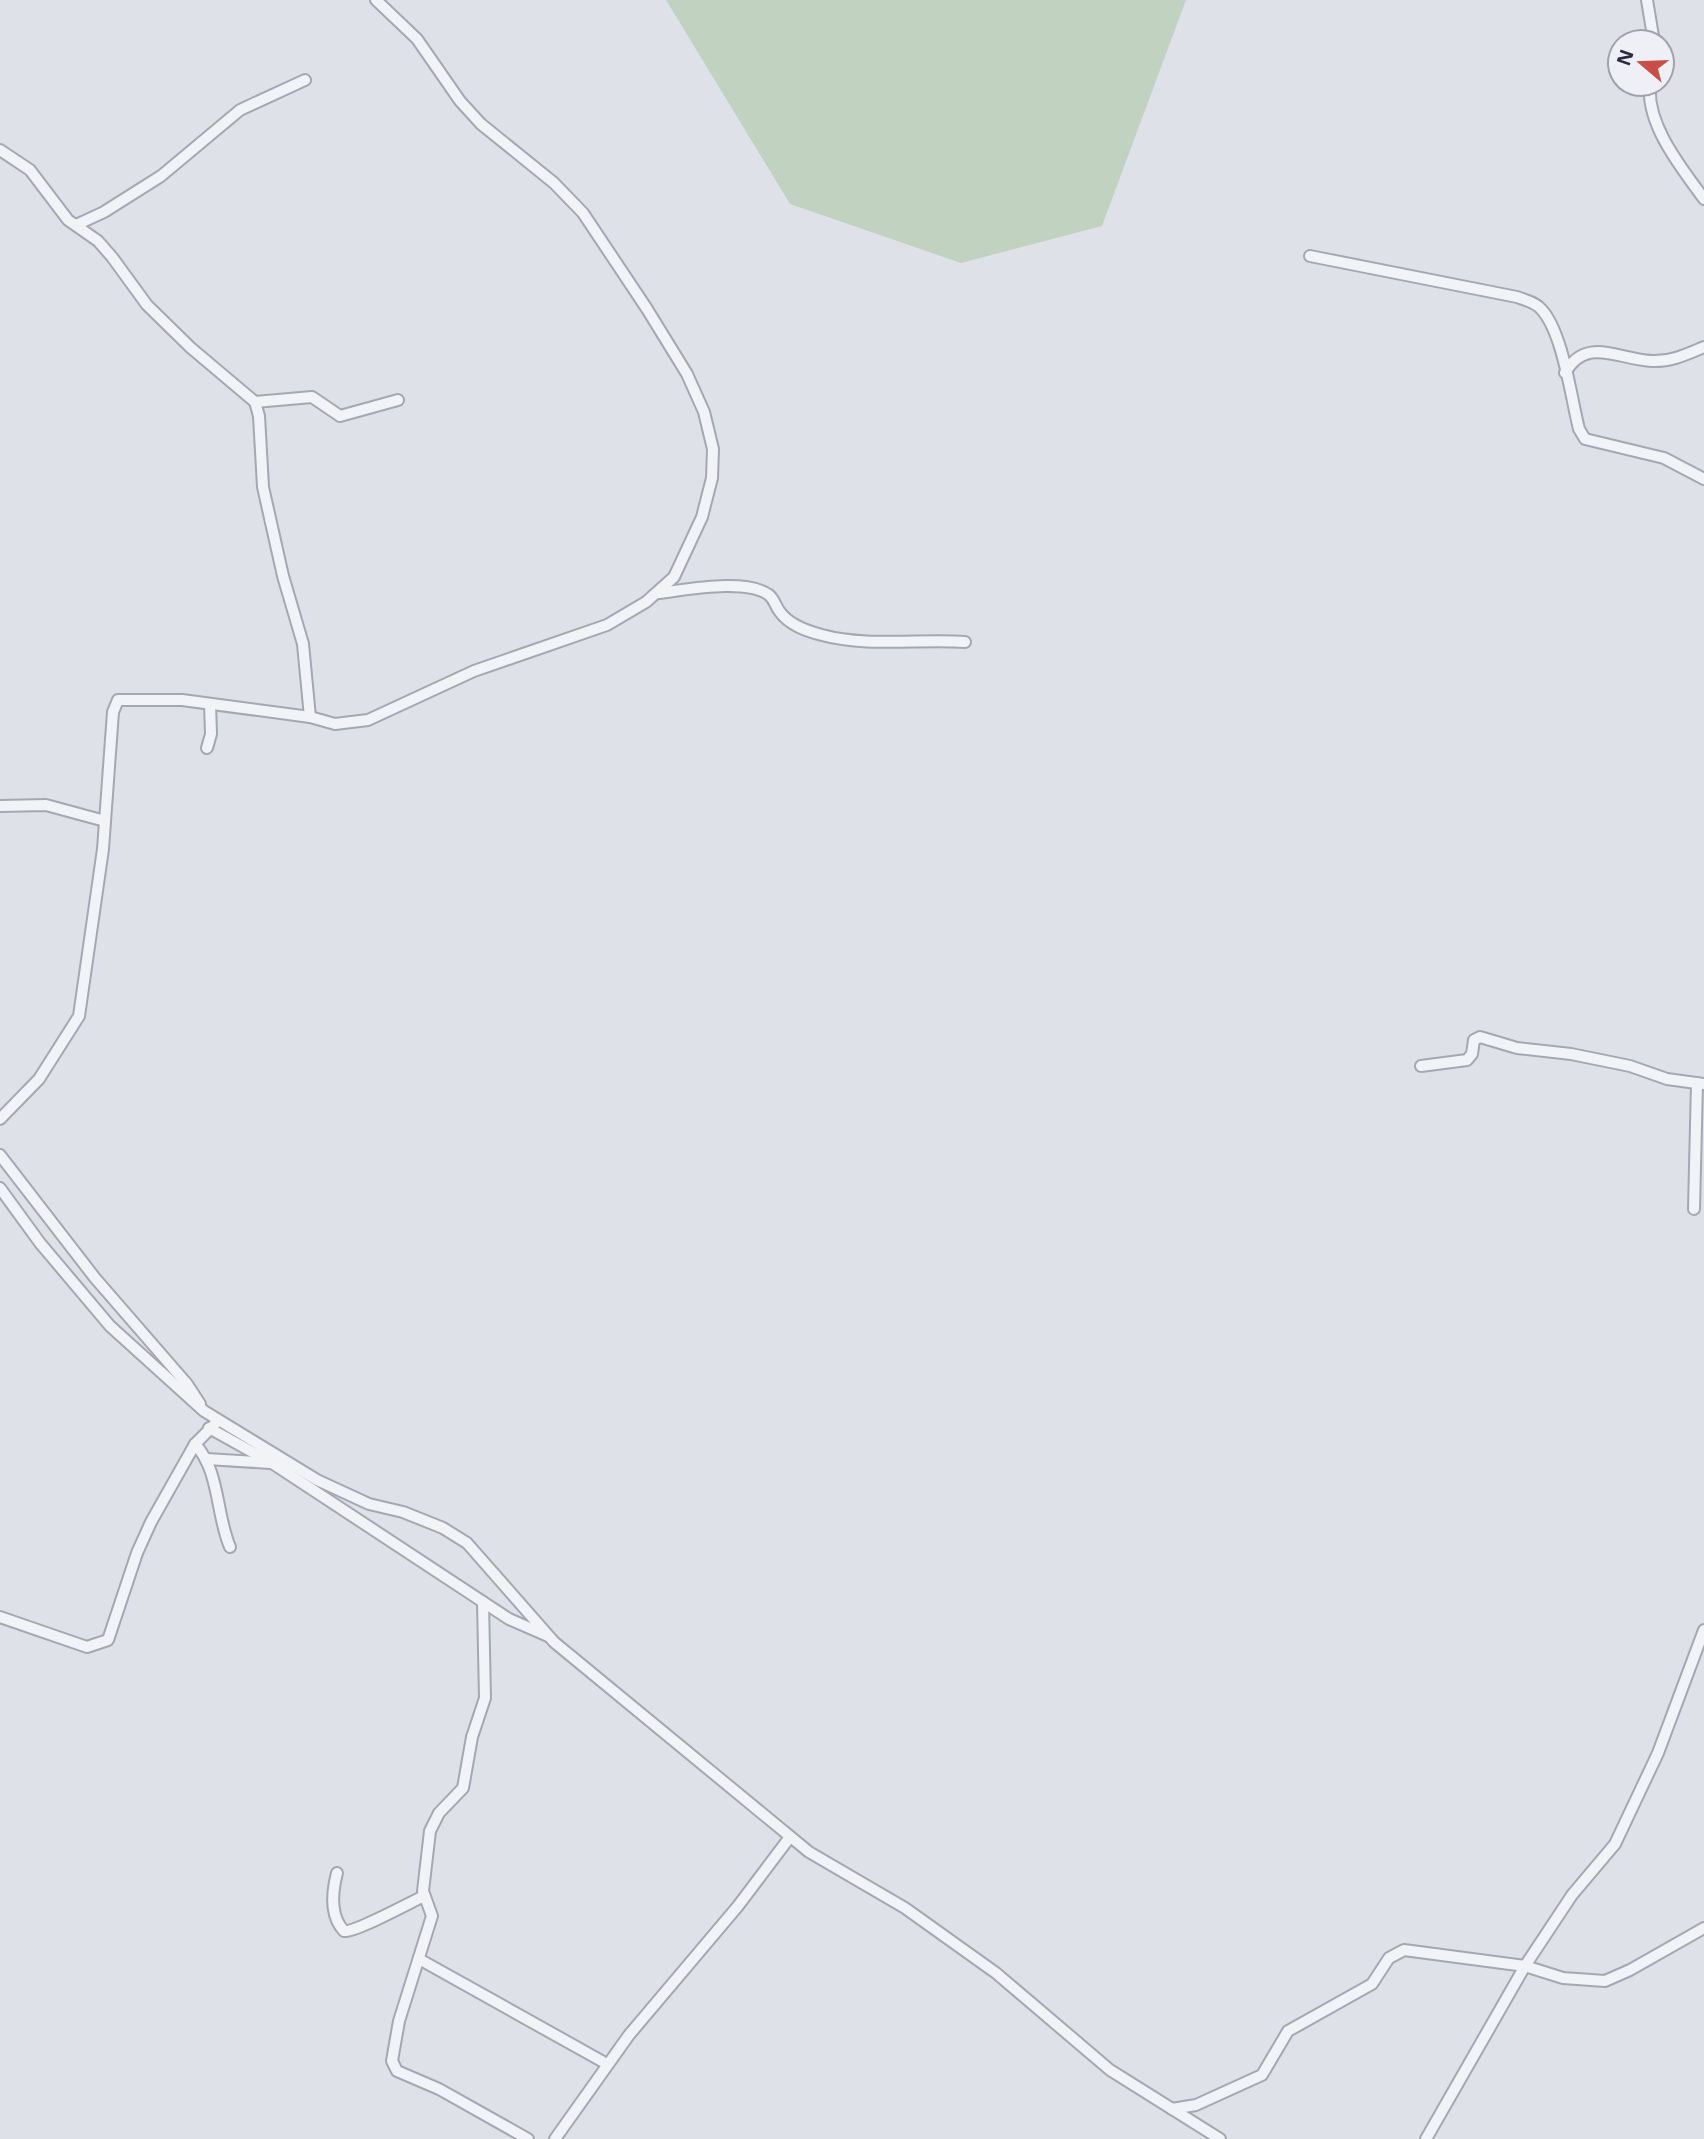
<svg xmlns="http://www.w3.org/2000/svg" width="1704" height="2139" font-family="'Open Sans',sans-serif">
	<style>
		.green { fill: #c2d2c1 }
		.lines { fill: none; stroke-linecap: round; stroke-linejoin: round }
		.minor-casing { stroke: #a5a7b2; stroke-width: 14 }
		.minor { stroke: #f2f3f7; stroke-width: 10 }
	</style>
	<rect width="100%" height="100%" fill="#dfe1e8"/>
	<polygon class="green" points="666,0 1186,0 1102,226 961,263 790,204"/>
	<g class="lines">
		<defs>
			<g id="minor">
				<polyline points="1647,0 1654,42"/>
				<path d="M 1650,84 C 1646,125 1681,167 1704,199"/>
				<polyline points="0,150 30,170 68,220 98,241 112,257 147,305 191,348 255,402 259,416 263,487 283,576 303,644 310,717"/>
				<polyline points="76,225 104,212 161,176 240,110 305,80"/>
				<path d="M 1310,256 L 1517,297 C 1525,300 1535,302 1541,309 C 1563,332 1571,398 1579,429 L 1585,439 L 1664,458 L 1704,479"/>
				<path d="M 1565,373 C 1586,336 1617,359 1652,361 C 1671,362 1687,354 1704,347"/>
				<polyline points="255,402 312,397 340,416 398,400"/>
				<path d="M 659,593 C 686,590 746,578 769,595 C 775,600 775,606 780,612 C 789,625 807,631 822,635 C 865,647 920,639 965,642"/>
				<polyline points="207,748 211,734 210,704"/>
				<polyline points="0,806 46,805 105,821"/>
				<polyline points="1421,1066 1467,1060 1472,1054 1474,1040 1480,1037 1517,1048 1571,1054 1630,1066 1667,1079 1704,1084"/>
				<polyline points="0,1119 39,1079 79,1016 103,849 113,712 118,700 182,700 310,717 335,724 368,720 474,671 607,625 646,602 674,577 702,517 712,478 713,449 704,412 687,374 647,309 583,213 554,183 481,124 460,101 417,39 376,0"/>
				<polyline points="0,1155 95,1278 187,1384 200,1404"/>
				<polyline points="0,1188 40,1243 110,1326 204,1411 317,1480 369,1504 403,1512 443,1528 467,1543 554,1642 809,1852 905,1908 996,1973 1110,2070 1220,2139"/>
				<polyline points="1694,1209 1697,1083"/>
				<polyline points="209,1428 272,1463 509,1619 548,1636"/>
				<path d="M 195,1444 C 220,1471 216,1515 230,1547"/>
				<polyline points="207,1459 270,1463"/>
				<polyline points="483,1602 485,1698 472,1737 463,1788 439,1813 430,1831 423,1891 432,1916 399,2021 392,2061 397,2071 439,2089 528,2139"/>
				<polyline points="0,1617 87,1647 108,1640 137,1553 151,1522 195,1444 215,1424"/>
				<path d="M 337,1873 C 332,1892 330,1916 344,1931 C 354,1933 411,1902 424,1896"/>
				<polyline points="419,1959 607,2064"/>
				<polyline points="1172,2109 1196,2105 1262,2075 1288,2031 1372,1984 1389,1958 1404,1950 1525,1966 1563,1978 1605,1981 1630,1970 1704,1928"/>
				<polyline points="555,2139 629,2035 738,1906 790,1837"/>
				<polyline points="1426,2139 1525,1966 1572,1895 1615,1844 1658,1753 1704,1630"/>
			</g>
		</defs>
		<use href="#minor" class="minor-casing"/>
		<use href="#minor" class="minor"/>
	</g>
	<g transform="translate(1641 63) rotate(289)"><circle r="33" fill="#eff0f6" stroke="#a0a2ad" stroke-width="2"/>
	<path d="M0-5L12 26L0 18L-12 26Z" fill="#ca4d48"/>
	<text y="-10" font-size="19" font-weight="bold" text-anchor="middle" fill="#292c3f">N</text>
	</g>
</svg>
